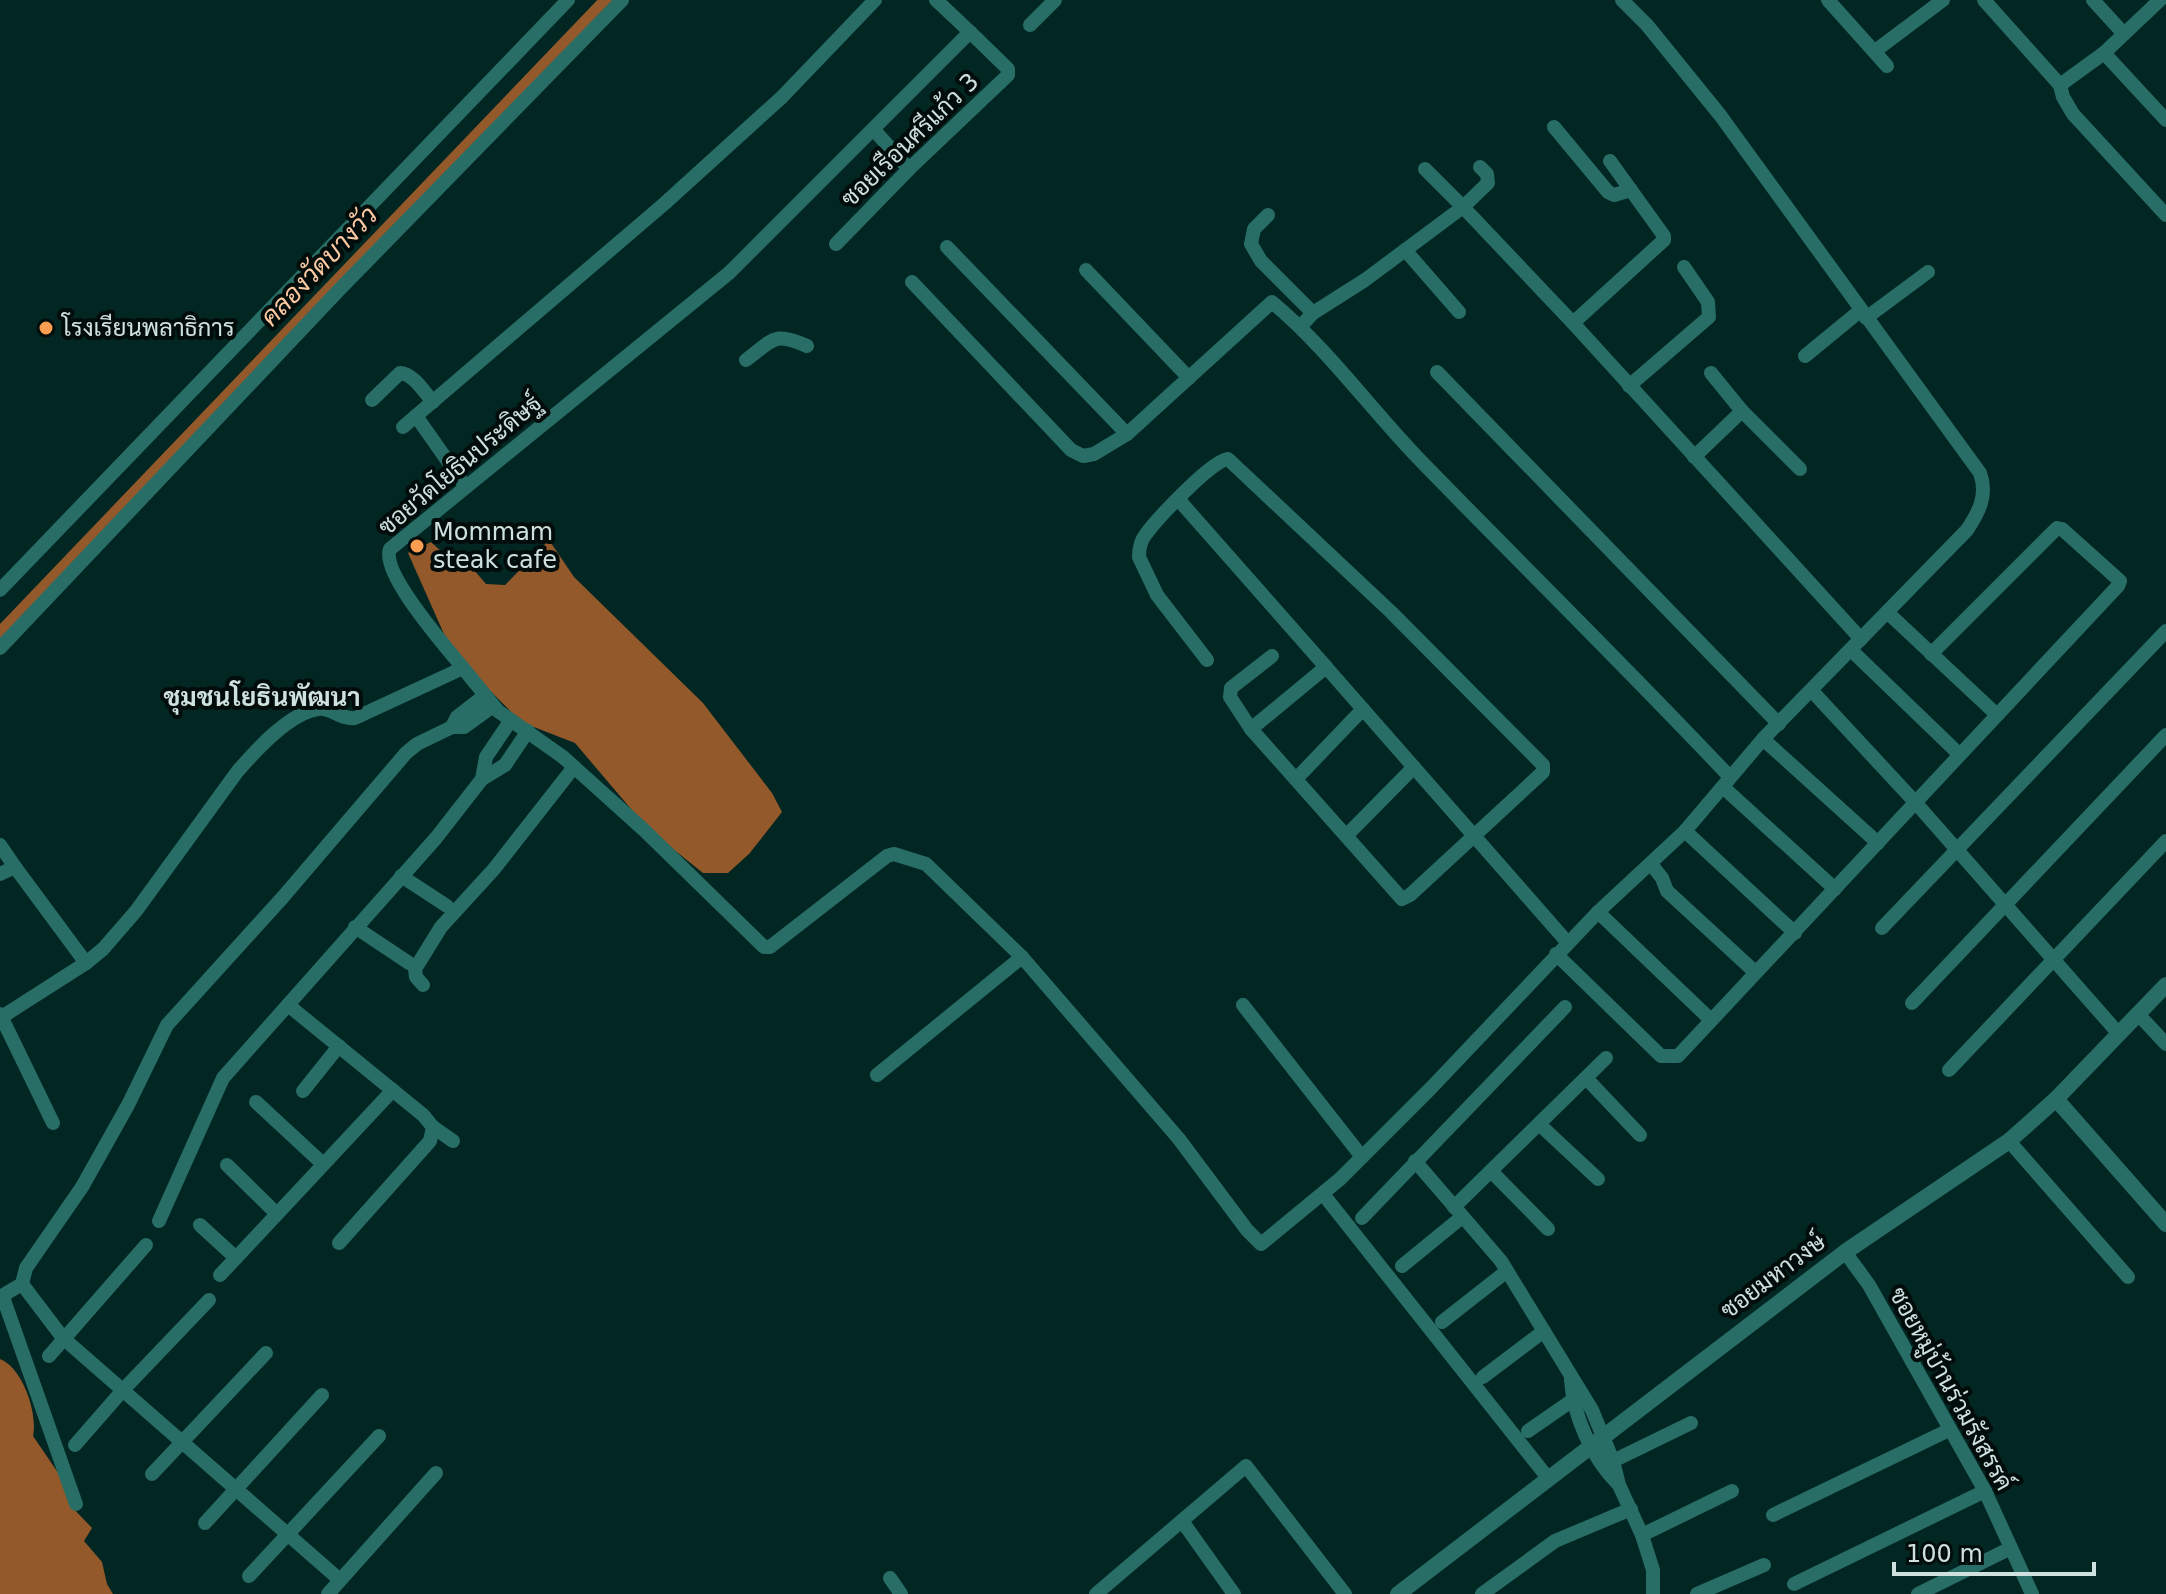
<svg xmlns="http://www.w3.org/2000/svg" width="2166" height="1594" font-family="'DejaVu Sans',Sarabun,sans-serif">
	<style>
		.water { fill: #93592a }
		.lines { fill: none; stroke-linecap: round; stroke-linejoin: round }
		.canal { stroke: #93592a; stroke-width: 14 }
		.minor { stroke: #286e66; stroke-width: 14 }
		.tertiary { stroke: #286e66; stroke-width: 16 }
		.poi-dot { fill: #fb9e51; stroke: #020c0a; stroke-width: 3 }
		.labels { text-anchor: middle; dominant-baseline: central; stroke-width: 8; stroke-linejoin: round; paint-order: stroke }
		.street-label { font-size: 24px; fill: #cee1de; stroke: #020c0a }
		.poi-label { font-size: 24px; fill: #cee1de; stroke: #020c0a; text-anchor: start }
		.water-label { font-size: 26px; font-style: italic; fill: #fcc9a3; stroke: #020c0a }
		.neighbourhood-label { font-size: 26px; font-weight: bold; fill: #cee1de; stroke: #020c0a }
	</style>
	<rect width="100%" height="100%" fill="#022622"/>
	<g class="water">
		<polygon points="549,540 574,577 703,703 772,793 782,812 749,854 728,873 703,873 648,829 575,743 521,722 452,652 408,553 431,542 443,553 468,563 486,584 505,585"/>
		<path d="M 0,1359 C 23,1368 38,1414 33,1436 L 63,1480 L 69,1504 L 92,1528 L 84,1541 L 102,1562 L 107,1584 L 113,1594 L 0,1594 Z"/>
	</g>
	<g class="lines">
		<polyline class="canal" points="0,634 607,0"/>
		<g class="minor">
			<polyline points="1828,0 1887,66"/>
			<polyline points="1984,0 2060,85"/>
			<polyline points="2093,0 2124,34"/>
			<polyline points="2160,0 2104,53 2060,85 2063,97 2073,114 2166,215"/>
			<polyline points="1030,25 1055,0"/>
			<polyline points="1875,51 1943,0"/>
			<polyline points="2104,53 2166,120"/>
			<polyline points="1554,127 1608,192 1614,195 1631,190"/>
			<polyline points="874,130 909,169"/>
			<polyline points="1425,169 1463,207 1488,183 1487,174 1480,167"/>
			<polyline points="1268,215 1254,229 1251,244 1261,261 1313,313"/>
			<polyline points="836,244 909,169 1008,75 1008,69 970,32"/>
			<polyline points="947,247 1127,434"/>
			<polyline points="1405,250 1459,312"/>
			<polyline points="1086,270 1189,378"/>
			<path d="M 912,282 L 1071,450 L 1083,456 L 1094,454 L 1127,434 L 1272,302 C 1327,348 1369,407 1418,458 C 1521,564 1627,668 1729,776"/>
			<polyline points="1866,318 1928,272"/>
			<polyline points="1573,323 1664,240 1664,236 1610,161"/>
			<polyline points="1301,326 1313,313 1365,280 1463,207 1573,323 1861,639"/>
			<polyline points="1805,356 1861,310"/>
			<path d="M 746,360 C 773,340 773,331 807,346"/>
			<polyline points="1437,372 1779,724"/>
			<polyline points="1711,373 1742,411 1800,469"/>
			<polyline points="1629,386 1709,317 1708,302 1684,267"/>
			<path d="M 372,400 L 400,373 C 414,374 424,392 433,402"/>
			<polyline points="416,416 466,487"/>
			<polyline points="403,427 664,204 782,97 875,0"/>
			<polyline points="1694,457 1742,411"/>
			<polyline points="1178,499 1326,667"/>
			<polyline points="0,590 568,0"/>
			<polyline points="1887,612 1996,714"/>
			<polyline points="0,648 338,291 622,0"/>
			<polyline points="1852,651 1959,754"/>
			<path d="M 1207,660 L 1157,595 L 1139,557 C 1139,549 1140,541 1146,534 C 1157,519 1212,460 1228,459 L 1391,612 L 1543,765 L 1543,772 L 1410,895 L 1402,899 L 1251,729 L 1230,697 L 1231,688 L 1272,656"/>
			<path d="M 463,668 L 498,711 L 563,757 L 644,830 L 764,947 L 770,947 L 887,856 L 894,854 L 926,864 L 1022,957 L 1179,1139 L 1247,1230 L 1261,1244 L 1340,1179 L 1432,1087 L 1598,912 L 1685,831 L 1763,739 L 1967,530 C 1979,512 1988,495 1980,473 L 1720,115 L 1647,25 L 1622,0"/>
			<polyline points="1812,691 1915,802 2119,1034"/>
			<polyline points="452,727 457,717 484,696"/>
			<polyline points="1251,729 1326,667 1568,943"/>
			<polyline points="1763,739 1878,843"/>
			<polyline points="1297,778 1363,709"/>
			<polyline points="482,779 486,757 511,720"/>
			<polyline points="1723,787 1835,889"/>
			<polyline points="1685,831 1795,933"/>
			<polyline points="1347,835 1414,767"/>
			<polyline points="0,845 15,867"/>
			<polyline points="1651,864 1662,878 1667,891 1755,972"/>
			<polyline points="0,874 15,867 86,963"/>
			<polyline points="401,876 447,906"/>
			<polyline points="1598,912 1711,1020"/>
			<polyline points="355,927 409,963"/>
			<polyline points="1882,928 2166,631"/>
			<polyline points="1556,954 1661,1056 1678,1056 2118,586 2120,581 2062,529 2057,528 1931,654"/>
			<polyline points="423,985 416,977 415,969 441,927 494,869 574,767"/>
			<polyline points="1912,1003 2166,735"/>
			<polyline points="288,1005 423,1115 433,1127 430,1141 339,1243"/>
			<polyline points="1243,1005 1362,1157"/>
			<polyline points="0,1014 53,1123"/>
			<polyline points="2138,1014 2166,1044"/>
			<path d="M 0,1018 L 86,963 L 103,949 L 136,911 L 237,772 C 255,751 289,713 318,709 C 331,707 341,720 355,718 L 463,668 C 447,648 380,573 390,549 L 729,273 L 970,32 L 936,0"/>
			<polyline points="1949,1070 2166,841"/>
			<polyline points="877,1075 1022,957"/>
			<polyline points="1586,1078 1640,1135"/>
			<polyline points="303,1091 339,1046"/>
			<polyline points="256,1102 323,1164"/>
			<polyline points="1539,1124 1598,1179"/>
			<polyline points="433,1127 453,1141"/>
			<polyline points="2009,1141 2128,1277"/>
			<polyline points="1415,1161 1501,1261 1592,1410 1613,1461 1619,1485 1642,1535 1653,1570 1653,1594"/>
			<polyline points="227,1165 277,1214"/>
			<polyline points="1491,1171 1548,1229"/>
			<polyline points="1323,1194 1548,1478"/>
			<polyline points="1454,1207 1606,1058"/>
			<polyline points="1362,1218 1565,1007"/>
			<polyline points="159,1221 223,1078 436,838 482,779 505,765 528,731"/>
			<polyline points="200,1225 236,1258"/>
			<polyline points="1845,1252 1869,1285 1985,1491 2032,1594"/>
			<polyline points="1402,1266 1462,1217"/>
			<polyline points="220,1275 393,1090"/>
			<polyline points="22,1284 5,1294 4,1300 76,1504"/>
			<polyline points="1442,1322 1507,1271"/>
			<polyline points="49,1356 146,1245"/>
			<polyline points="1483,1377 1544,1331"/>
			<path d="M 1571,1380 C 1573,1416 1592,1457 1617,1483"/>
			<polyline points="1528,1431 1580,1395"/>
			<polyline points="75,1445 123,1390 209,1300"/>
			<polyline points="1613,1461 1691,1423"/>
			<polyline points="152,1474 266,1353"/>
			<polyline points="1773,1515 1949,1430"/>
			<polyline points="1182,1521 1234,1594"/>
			<polyline points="205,1523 322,1395"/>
			<polyline points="1642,1535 1732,1491"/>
			<polyline points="249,1576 379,1436"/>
			<polyline points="890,1578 901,1594"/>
			<polyline points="340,1580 63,1338 22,1284 26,1268 82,1187 128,1105 167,1025 283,897 406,753 417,744 452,727 464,727 493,706"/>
			<polyline points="1794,1584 1985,1491"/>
			<polyline points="328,1594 436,1473"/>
			<polyline points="1096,1594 1246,1466 1345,1594"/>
			<polyline points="1482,1594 1555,1541 1631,1509"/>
			<polyline points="1697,1594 1764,1565"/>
			<polyline points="1918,1594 2011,1548"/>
		</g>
		<g class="tertiary">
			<polyline points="2056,1099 2166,1224"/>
			<polyline points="1398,1594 1845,1252 2009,1141 2056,1099 2166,985"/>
		</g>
	</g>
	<g class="poi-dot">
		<circle cx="46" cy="328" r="8"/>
		<circle cx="417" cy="546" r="8"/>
	</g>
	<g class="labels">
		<g class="street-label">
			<text transform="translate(910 140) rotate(-44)">ซอยเรือนศรีแก้ว 3</text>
			<text transform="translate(460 465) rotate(-40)">ซอยวัดโยธินประดิษฐ์</text>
			<text transform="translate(1773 1276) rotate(-37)">ซอยมหาวงษ์</text>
			<text transform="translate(1951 1389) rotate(61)">ซอยหมู่บ้านร่วมรังสรรค์</text>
		</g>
		<g class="poi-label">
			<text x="62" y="328">โรงเรียนพลาธิการ</text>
			<text x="433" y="532">Mommam<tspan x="433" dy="28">steak cafe</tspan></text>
		</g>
		<g class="water-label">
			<text transform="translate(319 266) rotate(-46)">คลองวัดบางวัว</text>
		</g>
		<g class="neighbourhood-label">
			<text x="262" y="697">ชุมชนโยธินพัฒนา</text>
		</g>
	</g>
	<path d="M1894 1562v12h200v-12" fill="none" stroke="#cee1de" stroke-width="4"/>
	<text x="1906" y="1562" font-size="24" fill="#cee1de" stroke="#020c0a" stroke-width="6" paint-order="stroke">100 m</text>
</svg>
